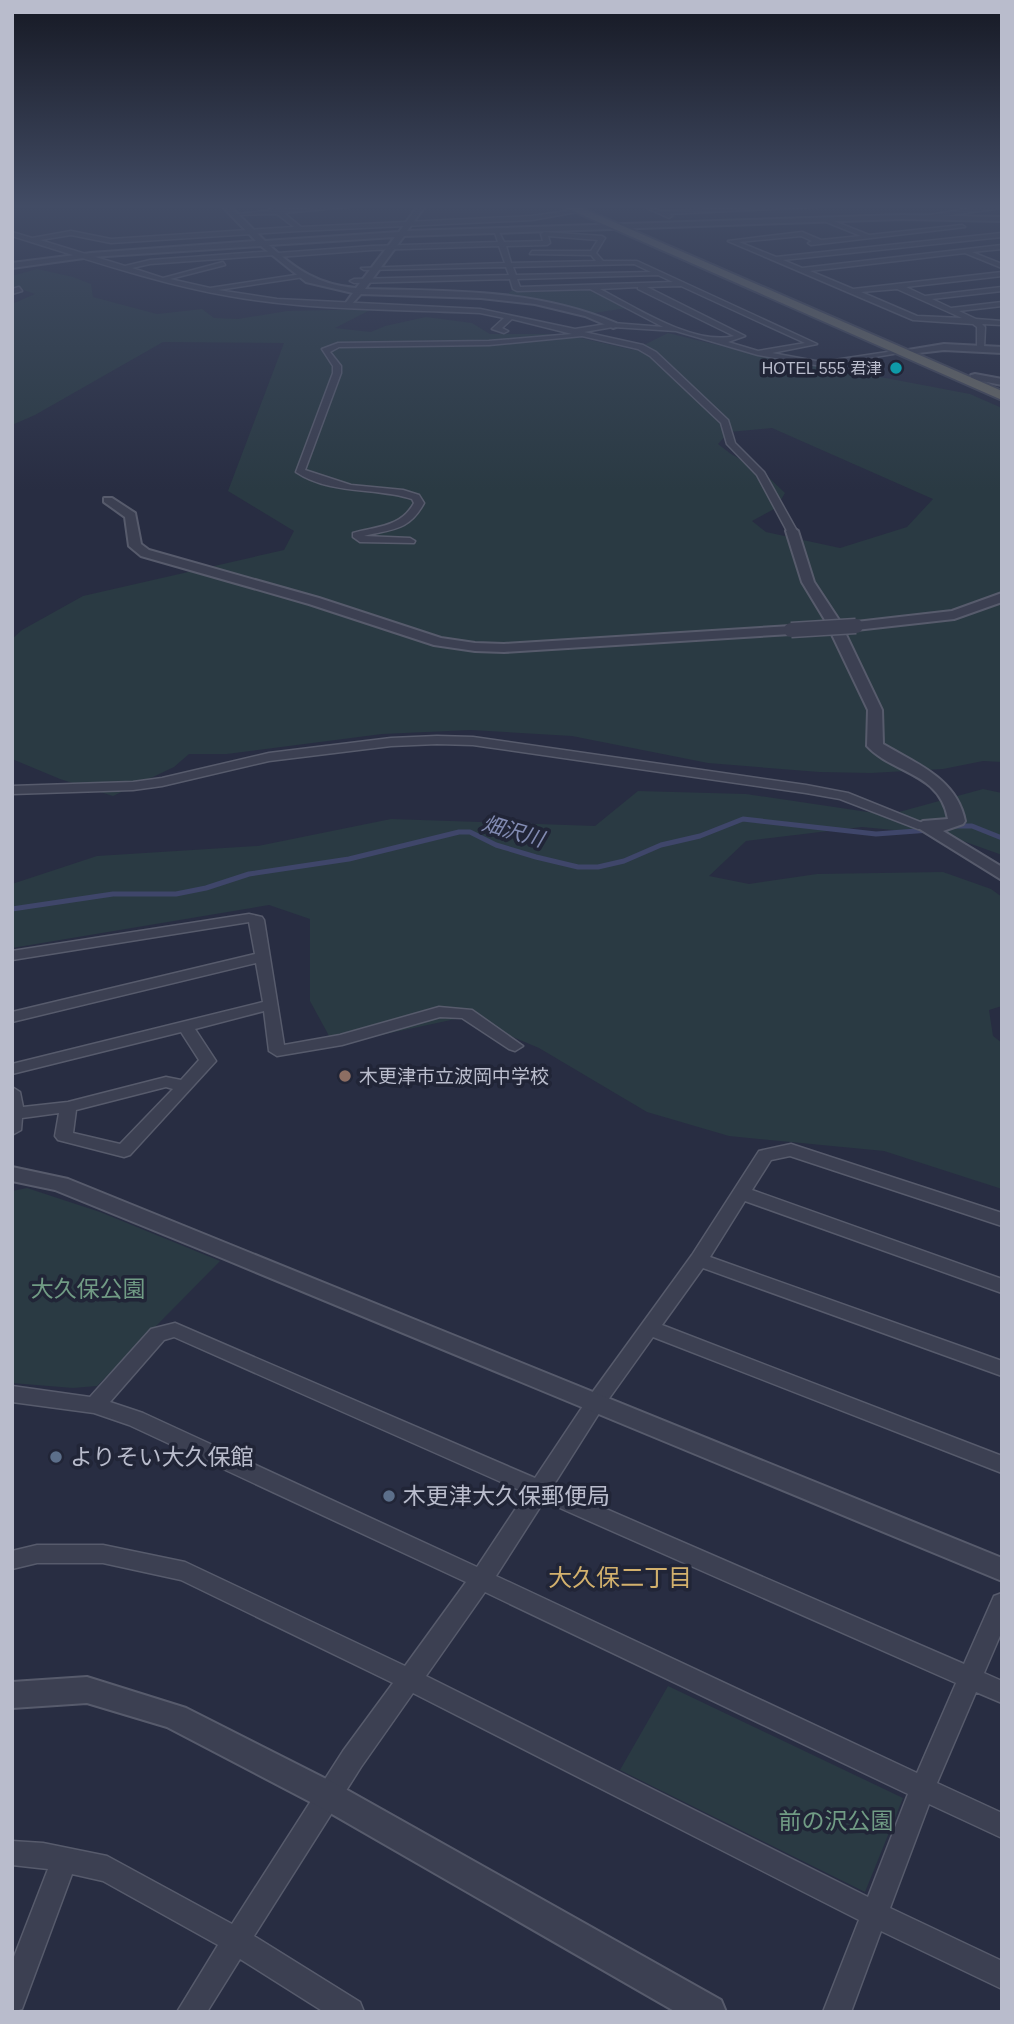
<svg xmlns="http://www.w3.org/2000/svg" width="1014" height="2024" font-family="Arial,'Noto Sans JP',sans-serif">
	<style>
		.green { fill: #2a3a43; fill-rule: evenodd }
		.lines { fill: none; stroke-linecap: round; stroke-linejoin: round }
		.stream { stroke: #3f466a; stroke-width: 5 }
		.minor-casing { stroke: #575b6c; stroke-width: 3 }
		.tertiary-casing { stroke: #575b6c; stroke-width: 4 }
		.trunk-casing { stroke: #444859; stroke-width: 4 }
		.minor { fill: #3c4052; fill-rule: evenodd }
		.tertiary { fill: #3c4052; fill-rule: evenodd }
		.trunk { fill: #686966; fill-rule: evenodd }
		.tertiary-bridge-casing { stroke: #575b6c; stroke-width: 17; stroke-linecap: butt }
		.tertiary-bridge { stroke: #3c4052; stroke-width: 14 }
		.culture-dot { fill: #0f9aa8; stroke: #212537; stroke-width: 2.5 }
		.education-dot { fill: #8d6e63; stroke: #212537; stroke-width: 2.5 }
		.service-dot { fill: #5c6f8a; stroke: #212537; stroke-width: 2.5 }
		.labels { text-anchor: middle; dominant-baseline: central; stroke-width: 7; stroke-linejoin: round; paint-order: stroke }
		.far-poi-label { font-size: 16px; fill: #b9bccc; stroke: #212537; text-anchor: end }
		.poi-label { font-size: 19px; fill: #b9bccc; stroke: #212537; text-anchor: start }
		.water-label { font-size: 21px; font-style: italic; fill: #828bb2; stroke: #212537 }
		.near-park-label { font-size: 23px; fill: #719c85; stroke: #212537 }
		.near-poi-label { font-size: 23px; fill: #b9bccc; stroke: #212537; text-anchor: start }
		.near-neighbourhood-label { font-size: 24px; fill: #d3b16d; stroke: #212537 }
	</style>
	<rect width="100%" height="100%" fill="#282d42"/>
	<g class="green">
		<path d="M 37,269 L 73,277 L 91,284 L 93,297 L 157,314 L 202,309 L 214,318 L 238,319 L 287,311 L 372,309 L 335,328 L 371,332 L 385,326 L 426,317 L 472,323 L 490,334 L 563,334 L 634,350 L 668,333 L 738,350 L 970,394 L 1002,408 L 1002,762 L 983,761 L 943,769 L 871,773 L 819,772 L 708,763 L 572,736 L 471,730 L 382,734 L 227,754 L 189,754 L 174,767 L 113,796 L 60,779 L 12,759 L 12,639 L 22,630 L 83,596 L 284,550 L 294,531 L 228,491 L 284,343 L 163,342 L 35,415 L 12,425 L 12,304 L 35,294 L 12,286 L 12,276 ZM 772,428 L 933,499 L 907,527 L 840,548 L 766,532 L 752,521 L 776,508 L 785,493 L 762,471 L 731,454 L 718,444 L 729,432 Z"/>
		<polygon points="587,288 627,308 594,313 506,295 513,290"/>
		<polygon points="983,789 1002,793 1002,855 946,835 862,827 746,841 709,876 749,884 817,874 943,872 991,889 1002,897 1002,1006 989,1010 993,1036 1002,1043 1002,1189 884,1151 729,1136 647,1112 539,1048 465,1017 334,1045 310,1001 310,919 269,905 12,948 12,884 97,856 258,846 391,819 595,826 638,791 746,794 888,815"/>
		<polygon points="27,1188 100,1212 220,1261 97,1386 73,1388 12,1383 12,1191"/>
		<polygon points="668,1686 903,1798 865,1892 620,1770"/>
	</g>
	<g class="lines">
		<g class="stream">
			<polyline points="953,826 972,826 1002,838"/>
			<polyline points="12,909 113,894 176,894 206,888 249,874 349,859 459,832 470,832 496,845 536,857 578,867 598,867 624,861 661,845 700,836 743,819 876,834 930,830"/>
		</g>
		<defs>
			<g id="minor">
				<path d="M 268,206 L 275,206 L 280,210 L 358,206 L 284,213 L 301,227 L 532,216 L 574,210 L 577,212 L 532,220 L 298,231 L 111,243 L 71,235 L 40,240 L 125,266 L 150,260 L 275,251 L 278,253 L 372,246 L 498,242 L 494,230 L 497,228 L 504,242 L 543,241 L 541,234 L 544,232 L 602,236 L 605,238 L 596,253 L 603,261 L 637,261 L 817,344 L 772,353 L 821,362 L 901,350 L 905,352 L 821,366 L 758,355 L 676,331 L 613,327 L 584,332 L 643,345 L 656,352 L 728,420 L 735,443 L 764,472 L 797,531 L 792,534 L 787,531 L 757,475 L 727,444 L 721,423 L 650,356 L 638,349 L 582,336 L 489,345 L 339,347 L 330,352 L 341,366 L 341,373 L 305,470 L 351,485 L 403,490 L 419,495 L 424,503 C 409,531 392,529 364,536 L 410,538 L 415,541 L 414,543 L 360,542 L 353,537 L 353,533 C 378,526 401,527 414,503 L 412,499 C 375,487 330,495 296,472 L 333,373 L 333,366 L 322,349 L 338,343 L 489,341 L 572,334 L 512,319 L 502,328 L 508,331 L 504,333 L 492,329 L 504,318 L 480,313 C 397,309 311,311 229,296 C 155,283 84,258 12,236 L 12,232 L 32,238 L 71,231 L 111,239 L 294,227 L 277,214 L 231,215 L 273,210 ZM 548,236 L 598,240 L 591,251 L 532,251 L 530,254 L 591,255 L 596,261 L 511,263 L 506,246 L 547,245 L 550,243 ZM 499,246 L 505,263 L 361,268 L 364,270 L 506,267 L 509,275 L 354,279 L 350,281 L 354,283 L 510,279 L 513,289 L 517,291 L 590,289 L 663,327 L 613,323 L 575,329 L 480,309 L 277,299 L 218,290 L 304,277 L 302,274 L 210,288 L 170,279 L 225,265 L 223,262 L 163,278 L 132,268 L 150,264 L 275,255 L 278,257 L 372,250 ZM 634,264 L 651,272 L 516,275 L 513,267 ZM 658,275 L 673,282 L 520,287 L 517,279 ZM 681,286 L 805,343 L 758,351 L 728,342 L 745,336 L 647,287 ZM 638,287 L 638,289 L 734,336 C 694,346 635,307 600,289 Z"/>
				<polygon points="642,206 661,211 832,206 669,214 672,216 669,218"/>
				<polygon points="984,206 1002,208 921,219 918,217"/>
				<path d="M 826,218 L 869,235 L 962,225 L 965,227 L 811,245 L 808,243 L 812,241 L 801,236 L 739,242 L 776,257 L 1002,233 L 1002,237 L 783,260 L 802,268 L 1002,245 L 1002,249 L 972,252 L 1002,264 L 1002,268 L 965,253 L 810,271 L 853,289 L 1002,272 L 1002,276 L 906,287 L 925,296 L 1002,287 L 1002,291 L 932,299 L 951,308 L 1002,302 L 1002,306 L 959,311 L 976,319 L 1002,321 L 1002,325 L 982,324 L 985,327 L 984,348 L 977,350 L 977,327 L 973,324 L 913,320 L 728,241 L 802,232 L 821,240 L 861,236 L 824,221 ZM 897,289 L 962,318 L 917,316 L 861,292 Z"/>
				<polygon points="19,287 22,291 12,294 12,289"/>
				<polygon points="437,736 473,737 806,785 848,793 930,826 928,829 918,829 840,799 806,793 473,745 437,744 391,746 269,761 162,786 133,790 12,794 12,786 133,782 162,778 269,753 391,738"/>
				<path d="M 249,914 L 262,917 L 264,920 L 284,1045 L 340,1035 L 439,1007 L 472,1010 L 523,1046 L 515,1051 L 509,1049 L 462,1018 L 440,1017 L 342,1045 L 277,1056 L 269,1051 L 264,1011 L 195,1029 L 216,1061 L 130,1155 L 124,1157 L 58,1140 L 55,1136 L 59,1113 L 22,1118 L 21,1130 L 12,1135 L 12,1087 L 20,1092 L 23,1107 L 68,1102 L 166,1077 L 181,1080 L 199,1060 L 181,1032 L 12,1074 L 12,1064 L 263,1002 L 256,963 L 12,1022 L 12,1012 L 255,954 L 249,922 L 12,960 L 12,951 ZM 166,1087 L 173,1089 L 120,1144 L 73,1133 L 76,1110 Z"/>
				<path d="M 791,1144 L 1002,1213 L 1002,1226 L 790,1156 L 771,1160 L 752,1190 L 1002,1279 L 1002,1293 L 745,1201 L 710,1257 L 1002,1361 L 1002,1376 L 703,1268 L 662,1325 L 1002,1456 L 1002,1473 L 653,1337 L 603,1407 L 553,1486 L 964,1664 L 994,1596 L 1002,1593 L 1002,1631 L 984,1673 L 1002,1681 L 1002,1703 L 976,1692 L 937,1783 L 1002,1813 L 1002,1838 L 929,1804 L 890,1908 L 1002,1961 L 1002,1989 L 881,1931 L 851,2012 L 823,2012 L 859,1920 L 413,1693 L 361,1767 L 254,1936 L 360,2002 L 364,2012 L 324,2012 L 240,1959 L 207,2012 L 177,2012 L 218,1945 L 103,1881 L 72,1874 L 22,2009 L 12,2012 L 12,1962 L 48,1869 L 12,1865 L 12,1841 L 43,1843 L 107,1856 L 232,1924 L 343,1751 L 393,1683 L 181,1580 L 103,1563 L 37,1563 L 12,1569 L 12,1551 L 37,1545 L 103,1545 L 185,1562 L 405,1666 L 466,1582 L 129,1425 L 94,1413 L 12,1402 L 12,1386 L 90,1397 L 151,1329 L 175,1323 L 535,1478 L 589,1397 L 692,1255 L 759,1151 ZM 174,1337 L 526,1493 L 477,1567 L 143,1413 L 110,1402 L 164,1340 ZM 544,1501 L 956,1683 L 917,1773 L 496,1576 ZM 485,1592 L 908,1794 L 868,1897 L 426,1676 Z"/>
			</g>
			<g id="tertiary">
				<path d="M 222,206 L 230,206 L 265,241 L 399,232 L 418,206 L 425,206 L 407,231 L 902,215 L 1002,217 L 1002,221 L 902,219 L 404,236 L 365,289 C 451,291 536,289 616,323 L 616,327 L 613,328 L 585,316 L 535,304 L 481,298 L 361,294 L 349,307 L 345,304 L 353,293 L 306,282 L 261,246 L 91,257 L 12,268 L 12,263 L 91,253 L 256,241 ZM 395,237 L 356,288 C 319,285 296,270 269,245 Z"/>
				<polygon points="944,344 1002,347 1002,353 944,350 901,355 896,352"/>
				<polygon points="975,374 1002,379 1002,385 971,379 971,375"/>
				<polygon points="104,498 112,498 135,513 141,544 149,550 319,598 441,638 475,643 504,644 791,626 798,630 791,634 504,652 475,651 434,645 309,604 141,556 129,546 125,517 104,502"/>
				<path d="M 792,527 L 798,531 L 814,582 L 839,620 L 882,710 L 883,744 C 917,764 957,779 965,821 L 963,824 L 943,831 L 1002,867 L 1002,880 L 915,826 L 923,821 L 948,819 C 940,772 893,774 867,746 L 868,710 L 825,620 L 802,582 L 786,531 Z"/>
				<polygon points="1002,593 1002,602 954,619 856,630 849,626 856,622 952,611"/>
				<polygon points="12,1167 68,1179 1002,1558 1002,1581 222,1258 55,1190 12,1181"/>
				<polygon points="87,1677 186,1708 340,1786 721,2000 726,2012 676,2012 318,1806 167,1727 87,1703 12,1708 12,1682"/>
			</g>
			<polygon id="trunk" points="562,206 577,206 1002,391 1002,400"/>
		</defs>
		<use href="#minor" class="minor-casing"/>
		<use href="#tertiary" class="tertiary-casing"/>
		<use href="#trunk" class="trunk-casing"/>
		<use href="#minor" class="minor"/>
		<use href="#tertiary" class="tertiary"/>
		<use href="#trunk" class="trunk"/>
		<defs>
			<polyline id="tertiary-bridge" points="791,630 856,626"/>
		</defs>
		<use href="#tertiary-bridge" class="tertiary-bridge-casing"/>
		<use href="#tertiary-bridge" class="tertiary-bridge"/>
	</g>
	<linearGradient id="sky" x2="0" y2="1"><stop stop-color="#161924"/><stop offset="0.42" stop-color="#424c65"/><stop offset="1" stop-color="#424c65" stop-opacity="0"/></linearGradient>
	<rect width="1014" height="490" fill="url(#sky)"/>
	<circle class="culture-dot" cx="896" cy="368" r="7"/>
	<circle class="education-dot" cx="345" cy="1076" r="7"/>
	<g class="service-dot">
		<circle cx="56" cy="1457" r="7"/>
		<circle cx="389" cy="1496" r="7"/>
	</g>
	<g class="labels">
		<g class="far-poi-label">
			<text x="882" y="368">HOTEL 555 君津</text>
		</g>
		<g class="poi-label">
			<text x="359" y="1076">木更津市立波岡中学校</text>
		</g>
		<g class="water-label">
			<text transform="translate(513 831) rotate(16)">畑沢川</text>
		</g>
		<g class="near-park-label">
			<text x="88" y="1289">大久保公園</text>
			<text x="836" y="1821">前の沢公園</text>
		</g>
		<g class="near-poi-label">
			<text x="70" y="1457">よりそい大久保館</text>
			<text x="403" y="1496">木更津大久保郵便局</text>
		</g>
		<g class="near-neighbourhood-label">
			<text x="620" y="1577">大久保二丁目</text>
		</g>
	</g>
	<rect width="1014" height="2024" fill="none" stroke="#b9bccc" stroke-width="28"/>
</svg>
